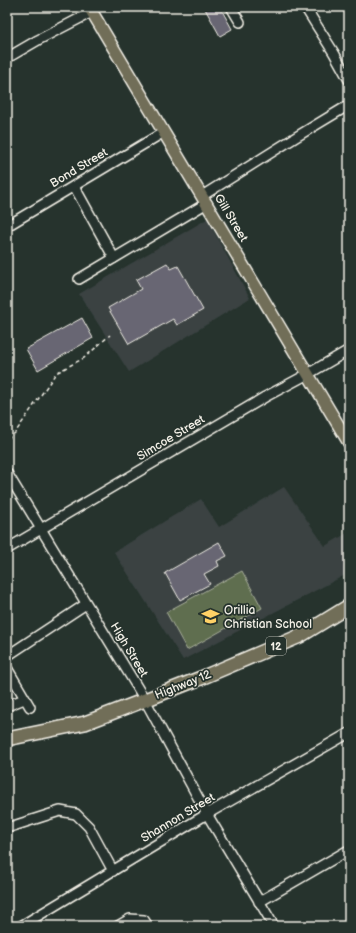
<svg xmlns="http://www.w3.org/2000/svg" width="356" height="933" font-family="'Balsamiq Sans',sans-serif">
	<style>
		.built { fill: #3a4242 }
		.green { fill: #5f6e4f; stroke: #aab09c }
		.building { fill: #676673; stroke: #f4f1e8 }
		.lines { fill: none; stroke-linecap: round; stroke-linejoin: round }
		.minor-casing { stroke: #f4f1e8; stroke-width: 12 }
		.major-casing { stroke: #f4f1e8; stroke-width: 14 }
		.highway-casing { stroke: #f4f1e8; stroke-width: 16 }
		.path { stroke: #f4f1e8; stroke-width: 1.5; stroke-dasharray: 4 3; stroke-linecap: butt }
		.minor { stroke: #26332d; stroke-width: 9 }
		.major { stroke: #716e59; stroke-width: 11 }
		.highway { stroke: #716e59; stroke-width: 13 }
		.labels { text-anchor: middle; dominant-baseline: central; stroke-width: 3.5; stroke-linejoin: round; paint-order: stroke }
		.shield { fill: #26332d; stroke: #b6b8b0; stroke-width: 1 }
		.shield-label { font-size: 11px; font-weight: bold; fill: #f4f1e8 }
		.street-label { font-size: 12px; fill: #f4f1e8; stroke: #26332d }
		.poi-label { font-size: 12px; fill: #f4f1e8; stroke: #26332d; text-anchor: start }
	</style>
	<rect width="100%" height="100%" fill="#26332d"/>
	<filter id="ink" filterUnits="userSpaceOnUse"><feTurbulence type="fractalNoise" baseFrequency=".025" numOctaves="2"/><feDisplacementMap in="SourceGraphic" scale="8" xChannelSelector="R" yChannelSelector="G"/><feConvolveMatrix kernelMatrix="1 2 1 2 8 2 1 2 1" color-interpolation-filters="sRGB"/></filter>
	<g filter="url(#ink)">
		<g class="built">
			<polygon points="207,219 250,298 129,372 79,294"/>
			<polygon points="284,487 325,546 349,532 349,573 183,660 114,552 201,499 219,527"/>
		</g>
		<polygon class="green" points="242,571 262,608 187,650 166,612"/>
		<g class="building">
			<polygon points="204,7 220,7 232,29 220,36"/>
			<polygon points="167,263 171,269 178,266 203,310 177,325 173,319 129,344 108,308 141,289 136,280"/>
			<polygon points="82,318 93,338 38,370 26,349"/>
			<polygon points="219,542 227,556 217,561 219,566 204,574 210,584 180,600 165,573"/>
		</g>
		<g class="lines">
			<defs>
				<g id="minor">
					<polyline points="231,7 240,22"/>
					<polyline points="305,7 334,53 349,80"/>
					<polyline points="7,58 38,40 92,12"/>
					<polyline points="74,186 114,258"/>
					<polyline points="202,196 296,137 349,105"/>
					<polyline points="7,226 164,132"/>
					<polyline points="79,279 207,203"/>
					<polyline points="7,473 145,700 207,814 274,926"/>
					<polyline points="7,549 265,397 308,374 349,350"/>
					<polyline points="7,656 86,604"/>
					<polyline points="7,668 30,707"/>
					<polyline points="7,706 24,699"/>
					<polyline points="7,828 60,811 76,814 89,827 113,871"/>
					<polyline points="259,902 347,851"/>
					<polyline points="21,926 207,814 349,733"/>
					<polyline points="118,926 130,919 144,920 148,926"/>
				</g>
				<polyline id="major" points="89,7 349,443"/>
				<polyline id="highway" points="7,739 85,723 145,700 201,678 300,636 349,606"/>
			</defs>
			<use href="#minor" class="minor-casing"/>
			<use href="#major" class="major-casing"/>
			<use href="#highway" class="highway-casing"/>
			<polyline class="path" points="7,439 15,433 56,373 84,358 110,335"/>
			<use href="#minor" class="minor"/>
			<use href="#major" class="major"/>
			<use href="#highway" class="highway"/>
		</g>
	</g>
	<defs>
		<symbol id="school-bare" viewBox="-9 -9 18 18"><path d="M0-5L7-2L0 1L-7-2ZM-4 1L0 2.5L4 1V4Q0 6-4 4Z" fill="#ffd166" stroke="#26332d" stroke-width="2.5" paint-order="stroke"/></symbol>
	</defs>
	<g fill-rule="evenodd">
		<use href="#school-bare" x="198" y="604" width="25" height="25"/>
	</g>
	<g class="labels">
		<rect class="shield" x="266" y="637" width="20" height="18" rx="3"/>
		<g class="shield-label">
			<text x="276" y="646">12</text>
		</g>
		<g class="street-label">
			<text transform="translate(79 168) rotate(-31)">Bond Street</text>
			<text transform="translate(231 218) rotate(59)">Gill Street</text>
			<text transform="translate(171 438) rotate(-31)">Simcoe Street</text>
			<text transform="translate(129 650) rotate(59)">High Street</text>
			<text transform="translate(183 685) rotate(-22)">Highway 12</text>
			<text transform="translate(178 818) rotate(-31)">Shannon Street</text>
		</g>
		<g class="poi-label">
			<text x="224" y="610">Orillia<tspan x="224" dy="14">Christian School</tspan></text>
		</g>
	</g>
	<rect width="356" height="933" fill="none" stroke="#26332d" stroke-width="24"/>
	<rect x="12" y="12" width="332" height="909" fill="none" stroke="#f4f1e8" stroke-width="1.5" filter="url(#ink)"/>
</svg>
